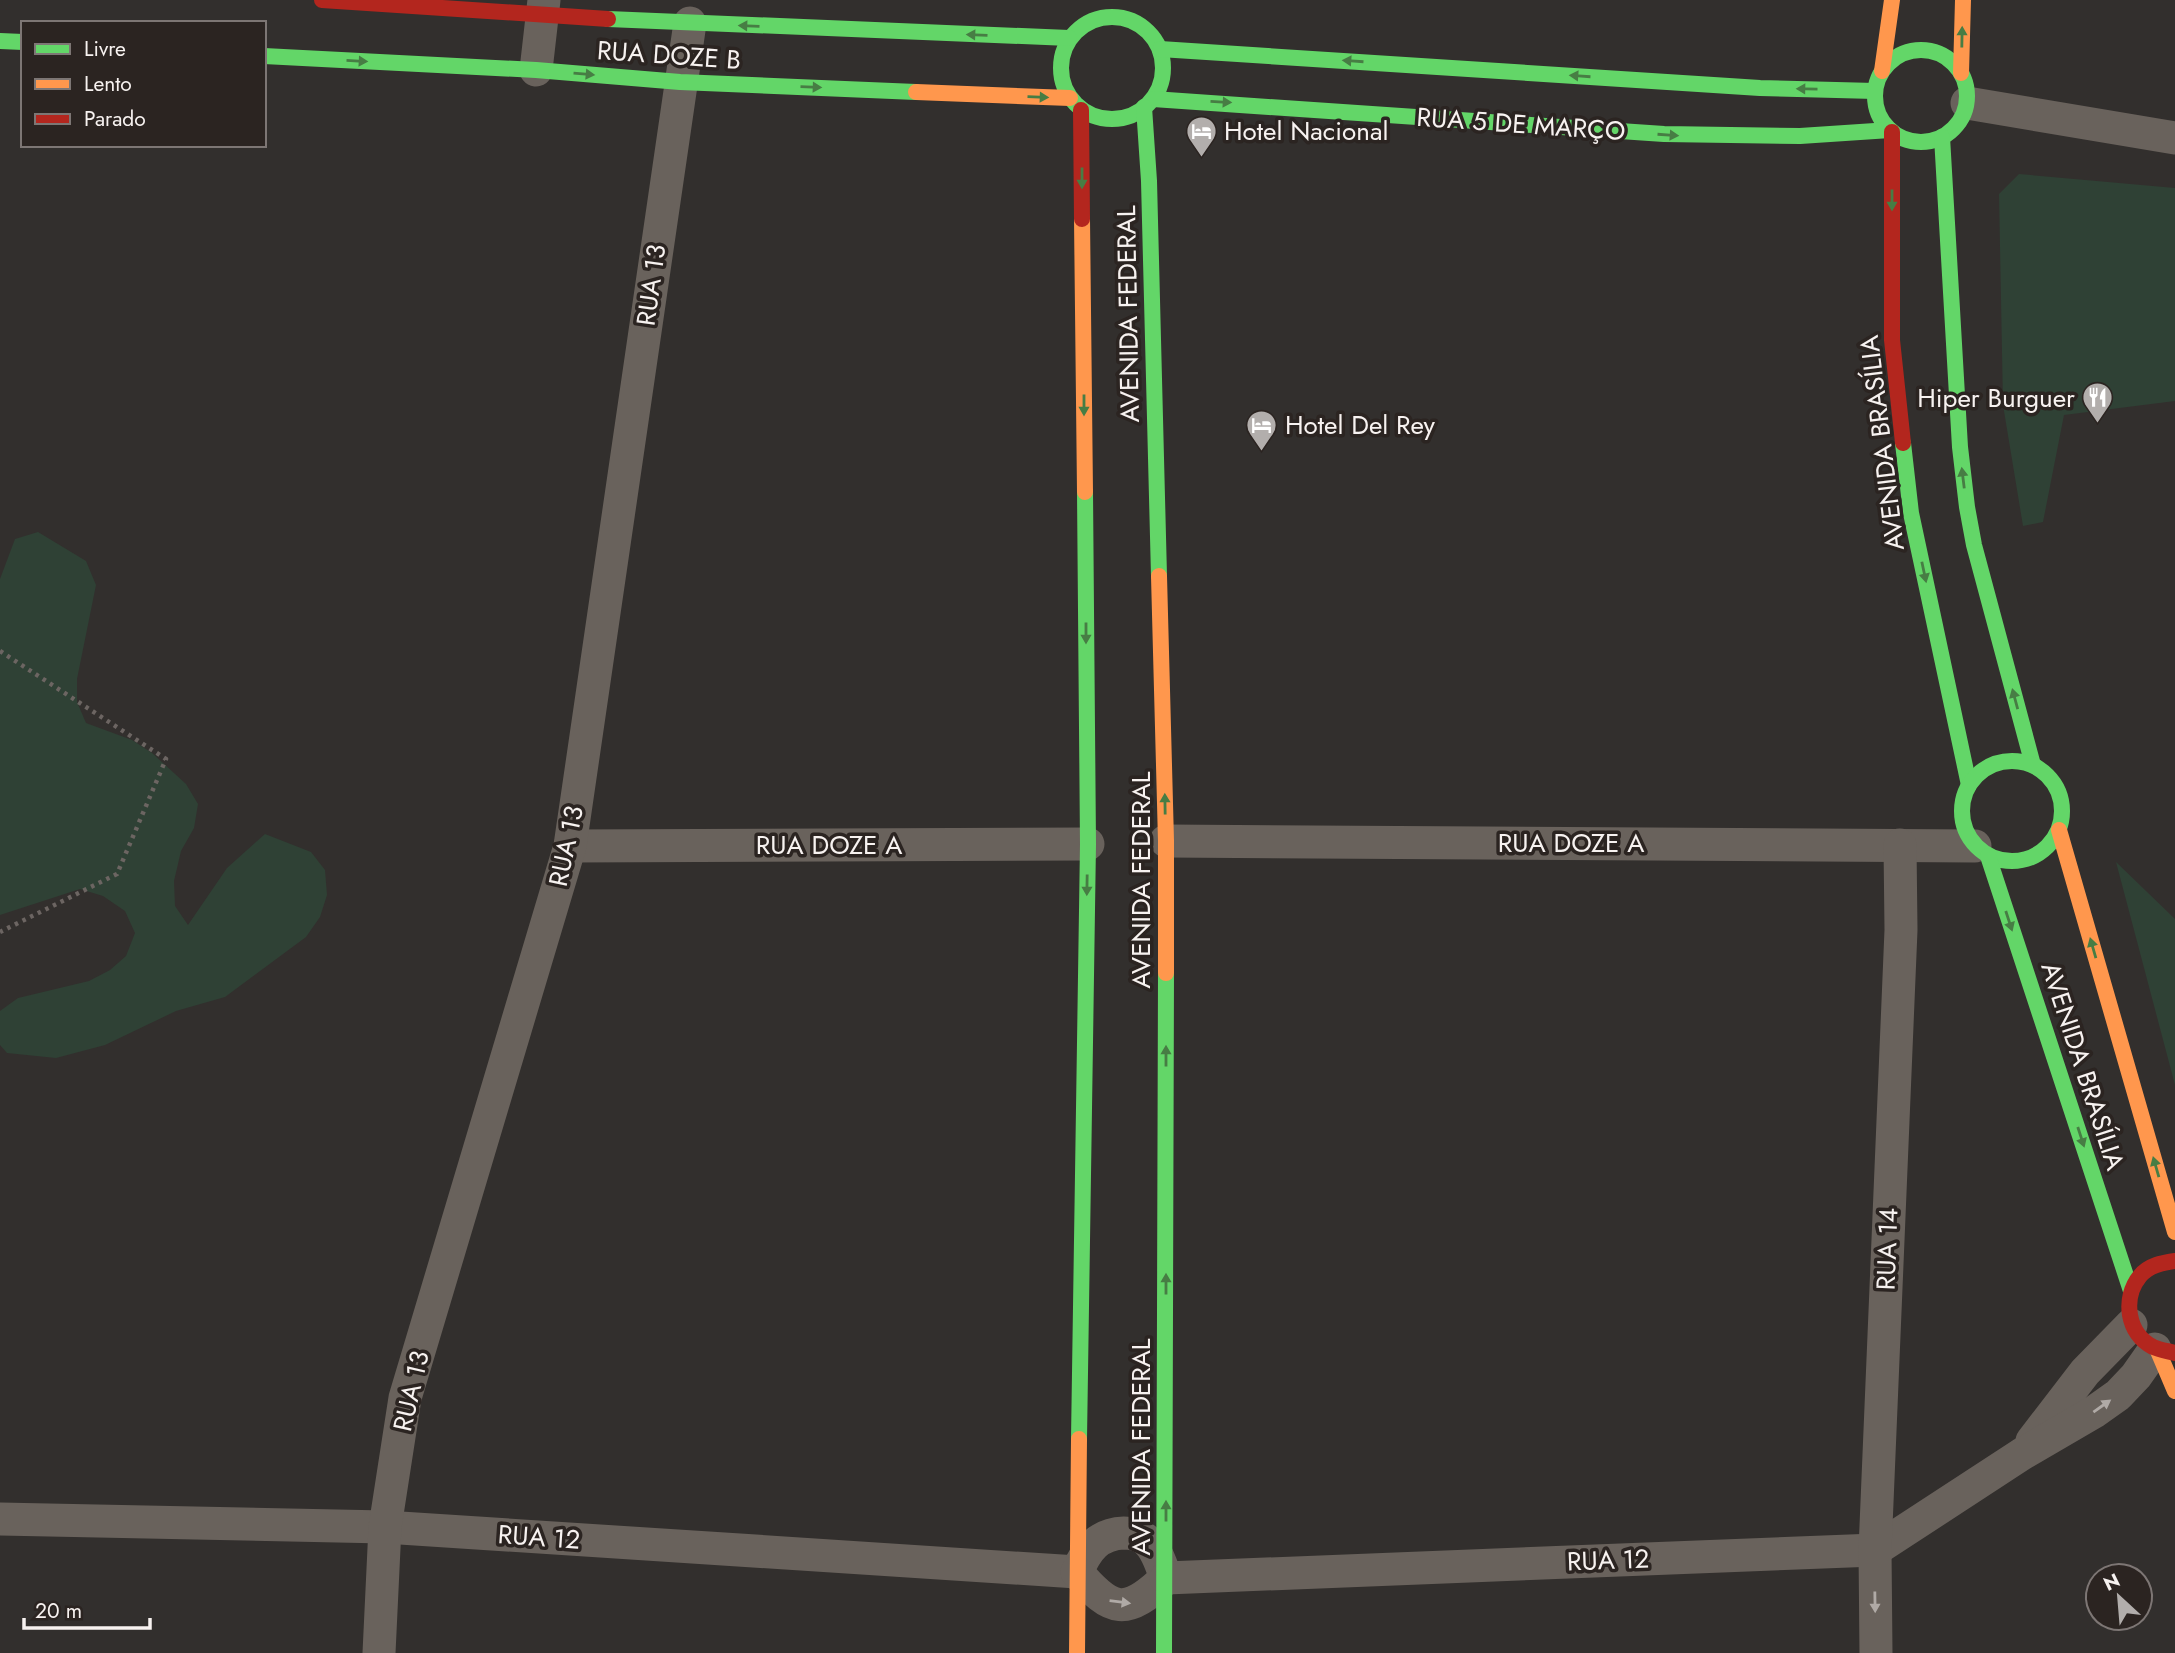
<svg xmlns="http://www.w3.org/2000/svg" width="2175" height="1653" font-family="Jost,sans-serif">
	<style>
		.green { fill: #2f4135 }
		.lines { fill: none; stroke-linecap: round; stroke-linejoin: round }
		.path { stroke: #6c6562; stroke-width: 4.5; stroke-dasharray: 3.5 5; stroke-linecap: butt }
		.street { stroke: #69625c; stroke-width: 33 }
		.fast { stroke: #63d668; stroke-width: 16 }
		.slow { stroke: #ff974d; stroke-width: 16 }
		.jam { stroke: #b3261e; stroke-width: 16 }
		.oneway { fill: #477d44 }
		.oneway2 { fill: #b0aaa6 }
		.labels { text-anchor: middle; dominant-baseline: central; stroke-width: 7; stroke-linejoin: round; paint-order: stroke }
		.street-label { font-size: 26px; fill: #f7f2f0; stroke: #2b2421 }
		.poi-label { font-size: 26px; fill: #f7f2f0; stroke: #2b2421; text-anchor: start }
	</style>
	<rect width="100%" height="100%" fill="#322f2d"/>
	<g class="green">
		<polygon points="2019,174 2175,188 2175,401 2064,415 2043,522 2023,526 2003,405 1999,194"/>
		<polygon points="38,532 86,561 96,585 77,679 77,702 86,723 132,740 152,753 186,784 198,804 194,828 181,851 174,881 175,906 188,925 227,868 265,834 311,852 325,870 327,895 320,917 306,937 225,997 176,1011 105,1045 56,1058 7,1053 0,1045 0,1011 18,998 89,981 110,970 126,956 135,933 125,911 103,896 80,889 0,915 0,579 15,539"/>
		<polygon points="2116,862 2175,919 2175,1085"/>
	</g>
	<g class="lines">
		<polyline class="path" points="0,651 166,759 117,874 0,932"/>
		<g class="street">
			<polyline points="536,70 544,0"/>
			<polyline points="1967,103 2175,138"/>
			<polyline points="1166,841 1975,846"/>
			<polyline points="570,846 1088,844"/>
			<polyline points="2032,1441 2085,1372 2131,1325"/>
			<polyline points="0,1519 385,1527 1077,1572"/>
			<path d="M 1077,1572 C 1087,1549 1098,1534 1124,1533 C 1131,1533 1139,1535 1145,1539 C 1156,1548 1161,1564 1166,1578"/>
			<path d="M 1077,1572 C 1112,1613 1126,1616 1166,1578"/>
			<polyline points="1166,1578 1875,1550 2022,1454 2094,1412 2118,1395 2136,1376 2155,1349"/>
			<polyline points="379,1653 385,1527 405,1398 570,846 690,23"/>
			<polyline points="1876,1653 1875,1550 1901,930 1900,845"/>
		</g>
		<g class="fast">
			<circle cx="1112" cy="68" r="51"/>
			<polyline points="608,19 1069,38"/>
			<polyline points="0,41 23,42"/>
			<polyline points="1160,49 1760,88 1875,91"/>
			<circle cx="1921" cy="96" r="46"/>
			<polyline points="264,56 536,70 680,82 916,92"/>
			<polyline points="1153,99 1664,134 1800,136 1890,130"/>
			<polyline points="1144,107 1149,181 1159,576"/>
			<polyline points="1942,137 1960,447 1967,507 1974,545 2033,765"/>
			<polyline points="1903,443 1911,513 1969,785"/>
			<circle cx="2012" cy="811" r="50"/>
			<polyline points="1988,856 2131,1291"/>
			<polyline points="1079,1439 1088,844 1085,492"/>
			<polyline points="1164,1653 1166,973"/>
		</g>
		<g class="slow">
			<polyline points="1882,71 1892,0"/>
			<polyline points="1961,73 1963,0"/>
			<polyline points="916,92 1070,98"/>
			<polyline points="1082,219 1085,492"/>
			<polyline points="1159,576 1166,841 1166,973"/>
			<polyline points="2059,830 2175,1232"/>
			<polyline points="2158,1351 2175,1391"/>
			<polyline points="1077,1653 1079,1439"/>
		</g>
		<g class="jam">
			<polyline points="322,0 608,19"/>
			<polyline points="1081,110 1082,219"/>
			<polyline points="1892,132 1892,340 1903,443"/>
			<path d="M 2175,1261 C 2162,1263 2149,1265 2140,1276 C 2122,1298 2127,1334 2153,1347 C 2160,1350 2168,1351 2175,1353"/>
		</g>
	</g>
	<defs><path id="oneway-solid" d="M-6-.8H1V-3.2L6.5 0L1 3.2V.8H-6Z" transform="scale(1.75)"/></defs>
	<g class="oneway">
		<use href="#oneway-solid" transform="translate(749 26) rotate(-178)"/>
		<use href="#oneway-solid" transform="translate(977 35) rotate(-178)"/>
		<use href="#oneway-solid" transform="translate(1962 37) rotate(-89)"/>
		<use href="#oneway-solid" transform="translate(357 61) rotate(3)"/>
		<use href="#oneway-solid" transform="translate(1353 61) rotate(-176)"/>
		<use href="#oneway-solid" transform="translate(584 74) rotate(5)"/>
		<use href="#oneway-solid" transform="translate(1580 76) rotate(-176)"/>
		<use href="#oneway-solid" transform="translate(811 87) rotate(2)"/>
		<use href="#oneway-solid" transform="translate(1807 89) rotate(-179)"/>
		<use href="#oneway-solid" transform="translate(1038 97) rotate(2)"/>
		<use href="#oneway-solid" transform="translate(1221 102) rotate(3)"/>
		<use href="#oneway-solid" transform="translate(1668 135) rotate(4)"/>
		<use href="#oneway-solid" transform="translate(1082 178) rotate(90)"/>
		<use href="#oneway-solid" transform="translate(1892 200) rotate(90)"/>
		<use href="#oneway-solid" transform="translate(1084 405) rotate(90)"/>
		<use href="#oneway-solid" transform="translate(1963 478) rotate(-97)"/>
		<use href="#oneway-solid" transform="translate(1924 572) rotate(78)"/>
		<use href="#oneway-solid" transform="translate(1086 633) rotate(90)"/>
		<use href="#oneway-solid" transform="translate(2015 699) rotate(-105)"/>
		<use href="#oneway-solid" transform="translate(1165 804) rotate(-91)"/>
		<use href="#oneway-solid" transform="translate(1087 885) rotate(91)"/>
		<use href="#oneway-solid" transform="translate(2009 921) rotate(72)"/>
		<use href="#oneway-solid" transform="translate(2093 948) rotate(-106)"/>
		<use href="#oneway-solid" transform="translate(1166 1056) rotate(-90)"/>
		<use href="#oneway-solid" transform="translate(2081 1137) rotate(72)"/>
		<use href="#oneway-solid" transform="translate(2156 1167) rotate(-106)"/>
		<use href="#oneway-solid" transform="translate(1166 1284) rotate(-90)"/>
		<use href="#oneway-solid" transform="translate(1166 1511) rotate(-90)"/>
	</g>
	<g class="oneway2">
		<use href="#oneway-solid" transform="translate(2102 1406) rotate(-35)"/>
		<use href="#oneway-solid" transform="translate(1120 1602) rotate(7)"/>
		<use href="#oneway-solid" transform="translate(1875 1602) rotate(89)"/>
	</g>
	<defs>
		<symbol id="hotel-pin" viewBox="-11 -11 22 30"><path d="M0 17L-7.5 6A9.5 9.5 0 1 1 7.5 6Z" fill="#b2aeac" stroke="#2b2421"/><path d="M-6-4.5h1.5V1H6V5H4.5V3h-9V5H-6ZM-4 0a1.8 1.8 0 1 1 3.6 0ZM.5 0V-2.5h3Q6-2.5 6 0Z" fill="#fff"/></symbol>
		<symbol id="restaurant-pin" viewBox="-11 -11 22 30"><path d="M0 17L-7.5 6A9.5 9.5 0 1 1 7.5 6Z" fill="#b2aeac" stroke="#2b2421"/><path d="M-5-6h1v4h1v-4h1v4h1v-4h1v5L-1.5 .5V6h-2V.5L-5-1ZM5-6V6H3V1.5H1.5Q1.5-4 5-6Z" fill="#fff"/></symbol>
	</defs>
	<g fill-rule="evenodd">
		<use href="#hotel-pin" x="1184" y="114" width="35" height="47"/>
		<use href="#restaurant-pin" x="2080" y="380" width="35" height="47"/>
		<use href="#hotel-pin" x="1244" y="408" width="35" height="47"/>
	</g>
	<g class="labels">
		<g class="street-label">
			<text transform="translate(669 55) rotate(4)">RUA DOZE B</text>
			<text transform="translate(1521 124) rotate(4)">RUA 5 DE MARÇO</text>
			<text transform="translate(651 285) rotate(-82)">RUA 13</text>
			<text transform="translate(1128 314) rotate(-91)">AVENIDA FEDERAL</text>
			<text transform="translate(1882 443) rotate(-97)">AVENIDA BRASÍLIA</text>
			<text x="1571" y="843">RUA DOZE A</text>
			<text x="829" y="845">RUA DOZE A</text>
			<text transform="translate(566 846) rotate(-78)">RUA 13</text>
			<text transform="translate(1141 880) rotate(-90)">AVENIDA FEDERAL</text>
			<text transform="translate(2083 1066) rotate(72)">AVENIDA BRASÍLIA</text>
			<text transform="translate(1887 1249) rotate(-88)">RUA 14</text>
			<text transform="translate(411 1391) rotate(-77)">RUA 13</text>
			<text transform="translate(1141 1447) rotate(-90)">AVENIDA FEDERAL</text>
			<text transform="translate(539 1537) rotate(4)">RUA 12</text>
			<text transform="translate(1608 1560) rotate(-2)">RUA 12</text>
		</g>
		<g class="poi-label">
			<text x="1224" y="131">Hotel Nacional</text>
			<text x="2075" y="398" text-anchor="end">Hiper Burguer</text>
			<text x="1285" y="425">Hotel Del Rey</text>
		</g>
	</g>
	<rect x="21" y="21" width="245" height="126" fill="#2b2421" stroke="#7d7674" stroke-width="2"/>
	<rect x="35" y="44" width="35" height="10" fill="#63d668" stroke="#7d7674" stroke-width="2"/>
	<text x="84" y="56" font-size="21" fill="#f7f2f0">Livre</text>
	<rect x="35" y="79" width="35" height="10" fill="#ff974d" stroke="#7d7674" stroke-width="2"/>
	<text x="84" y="91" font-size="21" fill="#f7f2f0">Lento</text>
	<rect x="35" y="114" width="35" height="10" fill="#b3261e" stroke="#7d7674" stroke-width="2"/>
	<text x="84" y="126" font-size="21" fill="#f7f2f0">Parado</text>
	<g transform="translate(2119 1597) rotate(334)"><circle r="33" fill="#2b2421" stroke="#7d7674" stroke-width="2"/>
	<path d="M0-5L12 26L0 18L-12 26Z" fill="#b2aeac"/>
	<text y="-10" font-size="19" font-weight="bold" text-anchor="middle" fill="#f7f2f0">N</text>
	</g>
	<path d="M24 1618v10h126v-10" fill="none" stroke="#f7f2f0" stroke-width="3.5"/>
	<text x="35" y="1618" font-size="21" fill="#f7f2f0" stroke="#2b2421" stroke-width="5" paint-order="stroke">20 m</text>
</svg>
